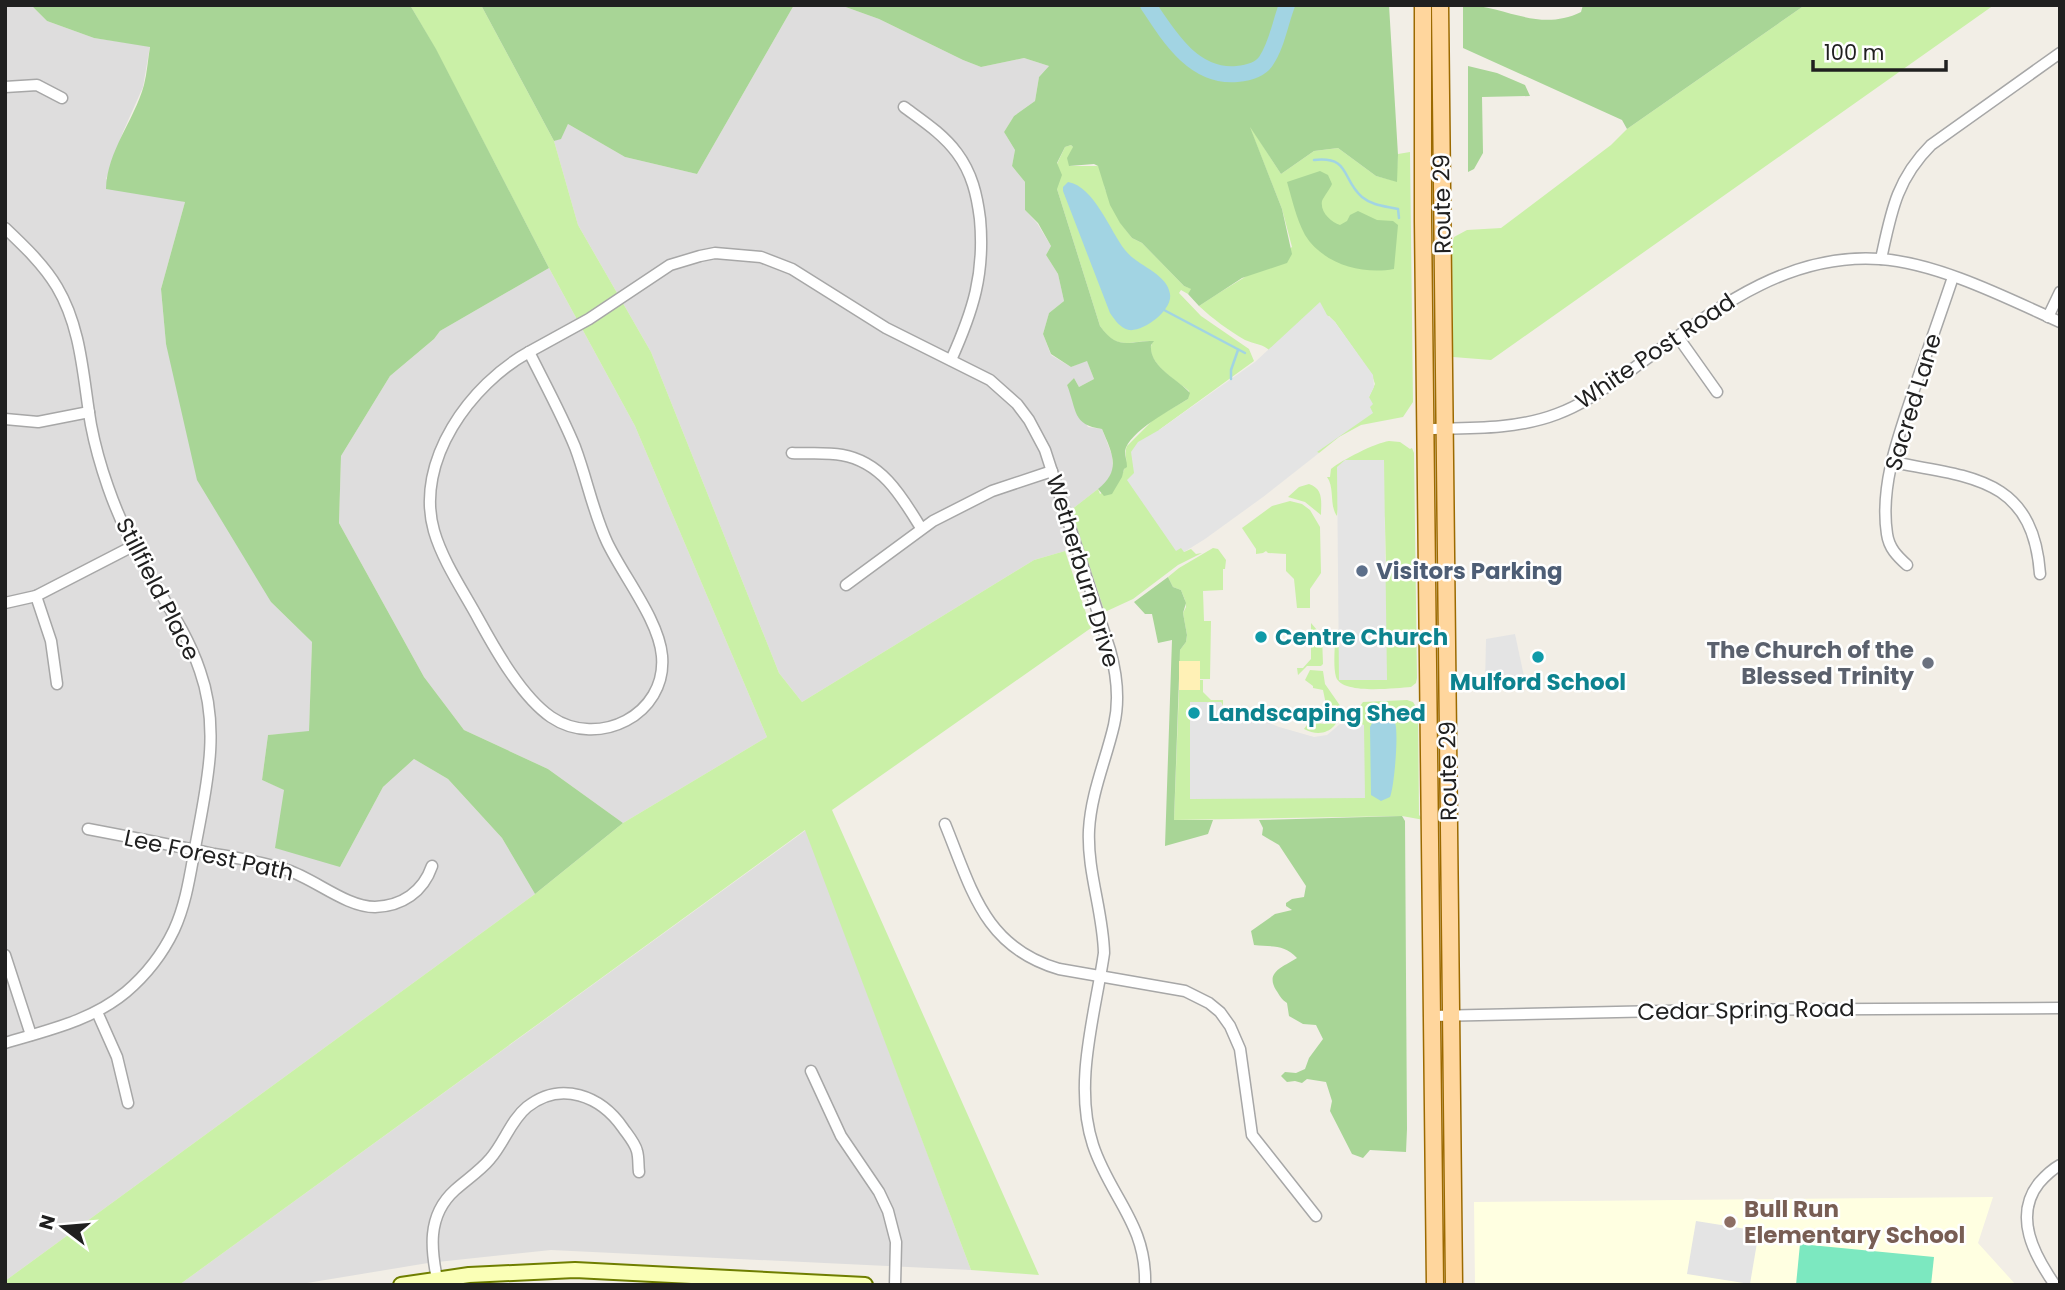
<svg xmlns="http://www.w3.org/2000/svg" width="2065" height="1290" font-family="Poppins,sans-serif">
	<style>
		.residential { fill: #dedddd }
		.education { fill: #ffffe1 }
		.grass { fill: #caf0a7 }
		.forest { fill: #a8d596 }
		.sand { fill: #fff1b6 }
		.pitch { fill: #7ce8c0 }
		.parking { fill: #e4e4e4 }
		.water { fill: #a2d4e3 }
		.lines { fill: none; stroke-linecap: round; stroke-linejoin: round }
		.stream { stroke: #a2d4e3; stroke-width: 2.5 }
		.river { stroke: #a2d4e3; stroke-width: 16 }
		.minor-casing { stroke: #a7a7a7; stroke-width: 13 }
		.secondary-casing { stroke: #6f7e00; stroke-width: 18 }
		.primary-casing { stroke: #9c6a00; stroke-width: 19 }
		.minor { stroke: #fff; stroke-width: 10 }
		.secondary { stroke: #faffb6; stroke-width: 14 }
		.primary { stroke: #ffd69d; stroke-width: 16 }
		.service-dot { fill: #5c6f8a; stroke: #fff; stroke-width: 2.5 }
		.culture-dot { fill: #0f9aa8; stroke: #fff; stroke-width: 2.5 }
		.worship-dot { fill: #6b7280; stroke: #fff; stroke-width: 2.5 }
		.education-dot { fill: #8d6e63; stroke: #fff; stroke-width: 2.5 }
		.labels { text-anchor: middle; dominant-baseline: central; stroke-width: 5; stroke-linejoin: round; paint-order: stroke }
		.street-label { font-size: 23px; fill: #202020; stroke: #fff }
		.service-label { font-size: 23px; font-weight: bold; fill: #4e5e75; stroke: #fff; text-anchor: start }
		.culture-label { font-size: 23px; font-weight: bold; fill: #0d838f; stroke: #fff; text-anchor: start }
		.worship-label { font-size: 23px; font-weight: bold; fill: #5b616d; stroke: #fff; text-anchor: end }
		.education-label { font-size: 23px; font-weight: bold; fill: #785e54; stroke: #fff; text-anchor: start }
	</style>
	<rect width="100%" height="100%" fill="#f2eee6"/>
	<g class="residential">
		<polygon points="5,5 31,5 47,21 94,38 150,46 143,87 123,132 106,179 185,202 161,289 166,344 271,602 312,642 309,732 268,735 262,780 285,790 340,867 383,787 414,759 448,779 502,838 535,894 5,1281"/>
		<polygon points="794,5 840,5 879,19 963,60 981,67 1024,58 1049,66 1039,77 1035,101 1014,116 1004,132 1015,150 1012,166 1025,182 1025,210 1037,223 1051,246 1046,255 1058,274 1064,301 1049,313 1043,334 1051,355 1071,367 1087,360 1094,379 1079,387 1074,378 1067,385 1088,427 1102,429 1112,455 1113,470 1106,483 1071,510 1065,551 1034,560 802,702 779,673 651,352 578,225 554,141 561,138 568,124 625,157 697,174"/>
		<polygon points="549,268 635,426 767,737 623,823 548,769 464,730 424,677 339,523 341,456 390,376 434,339 440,331"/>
		<polygon points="806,830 971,1270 551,1250 428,1263 295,1285 179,1285"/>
	</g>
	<polygon class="education" points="1993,1197 1978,1243 2016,1285 1475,1285 1474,1202"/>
	<g class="grass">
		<polygon points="410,5 481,5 554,141 578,225 651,352 779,673 802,702 1034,560 1065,551 1091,628 832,810 1039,1275 971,1270 805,830 179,1285 5,1285 5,1281 535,894 623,823 767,737 635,426 549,268 436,50"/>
		<polygon points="1805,5 1994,5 1491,360 1453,357 1452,245 1454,237 1467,230 1501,228 1611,145 1627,129"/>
		<path d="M 1248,123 L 1281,174 L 1314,151 L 1338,148 L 1376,176 L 1396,181 L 1398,154 L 1410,152 L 1413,402 L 1403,417 L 1361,425 L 1339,437 L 1319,453 L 1310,451 L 1369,397 L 1375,384 L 1372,375 L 1335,322 L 1329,316 L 1270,351 C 1264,344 1254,344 1245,340 C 1228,330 1213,319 1199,306 C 1230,285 1262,268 1292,247 L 1282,209 Z"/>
		<path d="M 1071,145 L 1073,147 L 1070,166 L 1098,166 L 1102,171 L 1105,189 L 1120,222 L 1132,238 L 1142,243 L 1184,286 L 1192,289 L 1188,294 L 1181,290 L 1179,293 L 1201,316 L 1249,349 L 1254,361 L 1159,430 L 1184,552 L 1191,549 L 1196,554 L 1202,553 L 1178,565 L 1133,599 L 1107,611 L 1104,610 L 1071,510 L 1098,489 L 1100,494 C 1115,485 1122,480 1126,463 C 1127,457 1124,453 1127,446 L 1154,419 L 1188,399 L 1189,391 C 1176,380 1142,361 1153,341 C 1128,341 1117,351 1100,326 L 1057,189 L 1057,164 L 1065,147 Z"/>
		<path d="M 1389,441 L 1400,442 L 1410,449 L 1412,448 L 1414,453 L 1417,678 L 1416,683 L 1411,687 C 1395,688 1342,695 1336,677 C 1333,666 1335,649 1335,637 L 1339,632 L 1339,673 L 1386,573 L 1385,523 L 1377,460 L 1345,461 L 1337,516 C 1329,505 1335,488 1327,477 L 1330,477 L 1331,469 C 1342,460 1375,443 1389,441 Z"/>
		<path d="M 1309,484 C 1324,489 1321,502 1321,515 L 1305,502 L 1288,497 L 1299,487 Z"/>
		<polygon points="1290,501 1302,504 1310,510 1320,527 1321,573 1310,589 1310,608 1297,608 1294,579 1286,571 1286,554 1268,553 1266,551 1263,553 1256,554 1256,549 1242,528 1272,506"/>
		<polygon points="1213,548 1218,549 1226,560 1225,569 1223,569 1223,590 1203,591 1204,621 1211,621 1210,679 1200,679 1199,661 1179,661 1180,650 1186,642 1187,635 1183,613 1186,607 1185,600 1181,590 1173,587 1168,577 1179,568"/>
		<polygon points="1311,623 1322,636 1323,664 1321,666 1307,666 1298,675 1297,668 1303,668 1311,659"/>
		<path d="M 1310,670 L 1323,671 L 1325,684 L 1341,707 C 1340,729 1323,739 1304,729 L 1309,722 L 1325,724 L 1329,719 L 1323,690 L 1313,688 L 1313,686 L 1305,680 Z"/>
		<polygon points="1200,680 1203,680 1203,692 1211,700 1223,700 1223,706 1221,702 1190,702 1191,799 1364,725 1358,723 1358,709 1363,702 1407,700 1413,702 1418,710 1419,815 1424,820 1402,816 1174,820 1179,690 1200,690"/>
	</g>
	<g class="forest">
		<path d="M 31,5 L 410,5 L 436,49 L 549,268 L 440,331 L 434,339 L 390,376 L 341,456 L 339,523 L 424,677 L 464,730 L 548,769 L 623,823 L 535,894 L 502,838 L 448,779 L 414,759 L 383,787 L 340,867 L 275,848 L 284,790 L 262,780 L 268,735 L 309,731 L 312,642 L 271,602 L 197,480 L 166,344 L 161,289 L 185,202 L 106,189 C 107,151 134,121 144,85 C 147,73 148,59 150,47 L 94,38 L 47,21 Z"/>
		<polygon points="481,5 794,5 697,174 625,157 568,124 561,139 554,141"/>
		<path d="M 840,5 L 1389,5 L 1398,155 L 1397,182 L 1376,176 L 1338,148 L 1314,151 L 1281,174 L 1250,127 L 1282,209 L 1292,254 L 1287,263 L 1242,278 L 1199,306 L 1188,294 L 1191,289 L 1184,286 L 1142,243 L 1132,238 L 1120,223 L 1110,205 L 1098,166 L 1094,164 L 1069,166 L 1067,158 L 1073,147 L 1071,145 L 1065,147 L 1057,163 L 1062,175 L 1057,189 L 1100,326 C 1118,351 1128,341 1154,341 L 1151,345 C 1149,367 1178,379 1190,393 L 1188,399 C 1174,408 1128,432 1125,451 C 1125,456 1127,462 1127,467 L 1124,469 L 1122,477 L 1112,494 L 1104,496 L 1098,489 C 1122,470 1112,453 1102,429 C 1072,425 1077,410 1067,385 L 1074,378 L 1079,387 L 1094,379 L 1087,361 L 1071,367 L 1051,354 L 1043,334 L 1049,313 L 1064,301 L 1058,274 L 1046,255 L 1051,246 L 1038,223 L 1025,210 L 1025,182 L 1012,166 L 1015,150 L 1004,132 L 1014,116 L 1035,101 L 1039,77 L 1049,66 L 1024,58 L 981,67 L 963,60 L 879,19 Z"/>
		<path d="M 1463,5 C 1505,5 1538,33 1581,12 L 1583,5 L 1805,5 L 1627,129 L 1622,120 L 1463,48 Z"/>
		<polygon points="1468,66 1497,73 1525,85 1530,96 1482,97 1483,153 1474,169 1468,172"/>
		<path d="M 1320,171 L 1328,175 L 1332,184 C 1330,189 1324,196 1322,201 C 1320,212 1331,222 1340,225 L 1347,221 L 1350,215 L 1358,211 L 1377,220 L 1393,221 L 1398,225 L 1394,269 C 1362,275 1323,264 1305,235 C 1296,218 1292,199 1287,182 Z"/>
		<polygon points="1168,577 1173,587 1181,590 1186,603 1183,613 1187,635 1186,642 1180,650 1174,820 1213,820 1208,834 1165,846 1172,640 1158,643 1152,614 1145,614 1134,602"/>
		<path d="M 1402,816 L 1405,821 L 1407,1129 L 1406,1152 L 1370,1150 L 1363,1158 L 1352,1154 L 1330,1111 L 1332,1101 L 1326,1082 L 1307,1079 L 1302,1083 L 1295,1081 L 1287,1082 L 1281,1076 L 1285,1072 L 1296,1073 L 1305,1069 L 1309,1058 L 1323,1039 L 1316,1025 L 1303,1024 L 1289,1016 L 1287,1003 C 1281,999 1280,996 1276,990 C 1265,972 1283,967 1297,958 C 1285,944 1271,947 1254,945 L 1251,931 L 1275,914 L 1292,910 L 1286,906 L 1286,903 L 1292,899 L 1304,897 L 1306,886 L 1279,845 L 1262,835 L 1263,828 L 1259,820 Z"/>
	</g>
	<rect class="sand" x="1179" y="661" width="21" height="29"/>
	<polygon class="pitch" points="1800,1244 1934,1257 1931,1285 1796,1285"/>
	<g class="parking">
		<polygon points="1320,302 1327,315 1335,322 1373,375 1374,387 1369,397 1373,404 1370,407 1373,413 1317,452 1319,453 1263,497 1205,539 1184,552 1181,548 1176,551 1127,480 1134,473 1131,452 1138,442 1159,430 1255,362"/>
		<polygon points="1345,460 1384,460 1387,680 1339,680 1337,467"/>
		<polygon points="1515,634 1525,681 1485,684 1486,639"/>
		<polygon points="1190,702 1221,702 1224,710 1251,715 1279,727 1314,737 1327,735 1340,724 1364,725 1365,798 1190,799"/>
		<polygon points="1696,1221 1759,1231 1750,1284 1687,1274"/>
	</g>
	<g class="water">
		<path d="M 1068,182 C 1094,186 1110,231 1125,250 C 1137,266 1167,273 1170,294 C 1173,310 1144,332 1129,330 C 1120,328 1115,320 1110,313 L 1063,191 L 1063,187 Z"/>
		<path d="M 1382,713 C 1387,715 1393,717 1395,723 C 1399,732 1394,789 1390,797 L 1381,801 L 1371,795 L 1370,727 L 1375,717 Z"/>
	</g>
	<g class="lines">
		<g class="stream">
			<path d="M 1314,160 C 1351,156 1341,179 1362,197 C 1373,206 1385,206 1398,209 L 1399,218"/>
			<polyline points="1164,310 1245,353"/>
			<polyline points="1231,379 1231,370 1238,350"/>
		</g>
		<path class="river" d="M 1148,5 C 1169,37 1194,78 1237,74 C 1247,73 1260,70 1266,61 C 1277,45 1280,23 1287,5"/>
		<defs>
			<g id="minor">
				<polyline points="5,87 37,85 62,98"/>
				<path d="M 904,107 C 923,121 943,134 957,153 C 972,173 977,195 980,219 C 985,274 973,311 951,360"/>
				<path d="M 5,228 C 24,246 44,265 57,287 C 82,329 83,379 91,425 C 95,446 101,467 108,487 C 117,513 129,539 143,564 C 163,599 187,632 200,671 C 221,730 206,788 195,848 C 190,875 186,904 174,930 C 163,953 146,975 126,992 C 91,1021 48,1030 5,1043"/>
				<path d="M 1881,259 C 1891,213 1896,180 1931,145 L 2060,53"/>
				<polyline points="2048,317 2060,292"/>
				<polyline points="1678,337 1717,392"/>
				<path d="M 529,352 L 589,319 L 670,265 L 700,256 L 715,253 L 761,257 L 792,269 L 886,328 L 990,380 L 1017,404 L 1029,420 L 1045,450 L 1110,650 C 1117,675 1120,699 1114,725 C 1106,760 1091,793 1089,830 C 1087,872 1103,911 1104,953 C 1095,1015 1073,1084 1093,1145 C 1110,1197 1147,1224 1145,1285"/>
				<path d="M 529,352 C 545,384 562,415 575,447 C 587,479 593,512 607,542 C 623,576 659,620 662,656 C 667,715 598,749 551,717 C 522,697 496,651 479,620 C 464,592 443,562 434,531 C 414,461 471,384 529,352 Z"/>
				<polyline points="5,419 38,422 89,412"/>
				<path d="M 1425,429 C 1469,428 1515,430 1557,414 C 1585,404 1609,385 1634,368 C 1708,315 1783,252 1880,259 C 1938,263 2007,298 2060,322"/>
				<path d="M 792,453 C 809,454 826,452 842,455 C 882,462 902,497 921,528"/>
				<path d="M 1892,462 C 1970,477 2033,477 2040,574"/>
				<path d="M 1907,565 C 1897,556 1889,548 1887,534 C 1879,482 1902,427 1918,378 C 1930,344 1942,310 1953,277"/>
				<polyline points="846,585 933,521 992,491 1052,471"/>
				<polyline points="36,596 51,641 57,684"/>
				<polyline points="5,603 36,596 133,546"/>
				<path d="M 945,824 C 972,890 984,947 1059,969 L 1185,991 L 1209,1003 L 1220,1012 L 1230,1026 L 1240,1049 L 1252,1135 L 1316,1216"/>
				<path d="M 88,829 C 130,837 172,845 214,854 C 239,858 263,862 287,870 C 315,879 346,907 375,907 C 402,906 423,892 432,866"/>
				<polyline points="5,955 31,1035"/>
				<polyline points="97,1012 117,1057 128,1103"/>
				<polyline points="1432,1016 1709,1010 2060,1008"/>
				<polyline points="811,1071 841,1136 879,1192 888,1211 896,1242 895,1285"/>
				<path d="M 438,1284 C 431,1251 426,1216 455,1190 C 466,1180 480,1171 490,1159 C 504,1143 511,1120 527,1107 C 561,1080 601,1096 623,1128 C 628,1135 635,1143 637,1151 C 639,1158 638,1165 639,1172"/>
				<path d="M 2055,1285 C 2034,1255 2013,1216 2039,1183 C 2046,1175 2051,1170 2060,1165"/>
			</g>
			<polyline id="secondary" points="401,1285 469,1275 575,1270 865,1285"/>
			<g id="primary">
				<polyline points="1423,5 1423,221 1435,1285"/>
				<polyline points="1440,5 1454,1285"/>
			</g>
		</defs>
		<use href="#minor" class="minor-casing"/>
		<use href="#secondary" class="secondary-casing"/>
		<use href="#primary" class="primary-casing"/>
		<use href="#minor" class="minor"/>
		<use href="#secondary" class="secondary"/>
		<use href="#primary" class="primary"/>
	</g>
	<circle class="service-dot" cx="1362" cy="571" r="7"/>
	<g class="culture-dot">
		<circle cx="1261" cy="637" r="7"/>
		<circle cx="1538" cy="657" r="7"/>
		<circle cx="1194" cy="713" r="7"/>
	</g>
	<circle class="worship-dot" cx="1928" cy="663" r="7"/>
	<circle class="education-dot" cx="1730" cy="1222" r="7"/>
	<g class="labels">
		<g class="street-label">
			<text transform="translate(1442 204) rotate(-91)">Route 29</text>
			<text transform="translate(1655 351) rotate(-34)">White Post Road</text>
			<text transform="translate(1913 402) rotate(-73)">Sacred Lane</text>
			<text transform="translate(1083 571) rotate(73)">Wetherburn Drive</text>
			<text transform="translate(158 589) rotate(63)">Stillfield Place</text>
			<text transform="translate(1448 771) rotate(-91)">Route 29</text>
			<text transform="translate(209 855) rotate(12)">Lee Forest Path</text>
			<text transform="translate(1746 1010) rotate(-1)">Cedar Spring Road</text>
		</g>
		<g class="service-label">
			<text x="1376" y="571">Visitors Parking</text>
		</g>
		<g class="culture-label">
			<text x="1275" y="637">Centre Church</text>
			<text x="1538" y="682" text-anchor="middle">Mulford School</text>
			<text x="1208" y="713">Landscaping Shed</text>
		</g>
		<g class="worship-label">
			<text x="1914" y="650">The Church of the<tspan x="1914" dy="26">Blessed Trinity</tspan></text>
		</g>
		<g class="education-label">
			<text x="1744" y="1209">Bull Run<tspan x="1744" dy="26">Elementary School</tspan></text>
		</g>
	</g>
	<rect width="2065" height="1290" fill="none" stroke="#202020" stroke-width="14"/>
	<g transform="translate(63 1227) rotate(286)" stroke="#ffffff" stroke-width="5" paint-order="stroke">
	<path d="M0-5L12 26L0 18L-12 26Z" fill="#202020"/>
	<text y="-10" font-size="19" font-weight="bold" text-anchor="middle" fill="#202020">N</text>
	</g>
	<path d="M1813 60v10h133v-10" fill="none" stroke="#202020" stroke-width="3.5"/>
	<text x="1824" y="60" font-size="21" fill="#202020" stroke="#ffffff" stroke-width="5" paint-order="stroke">100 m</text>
</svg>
